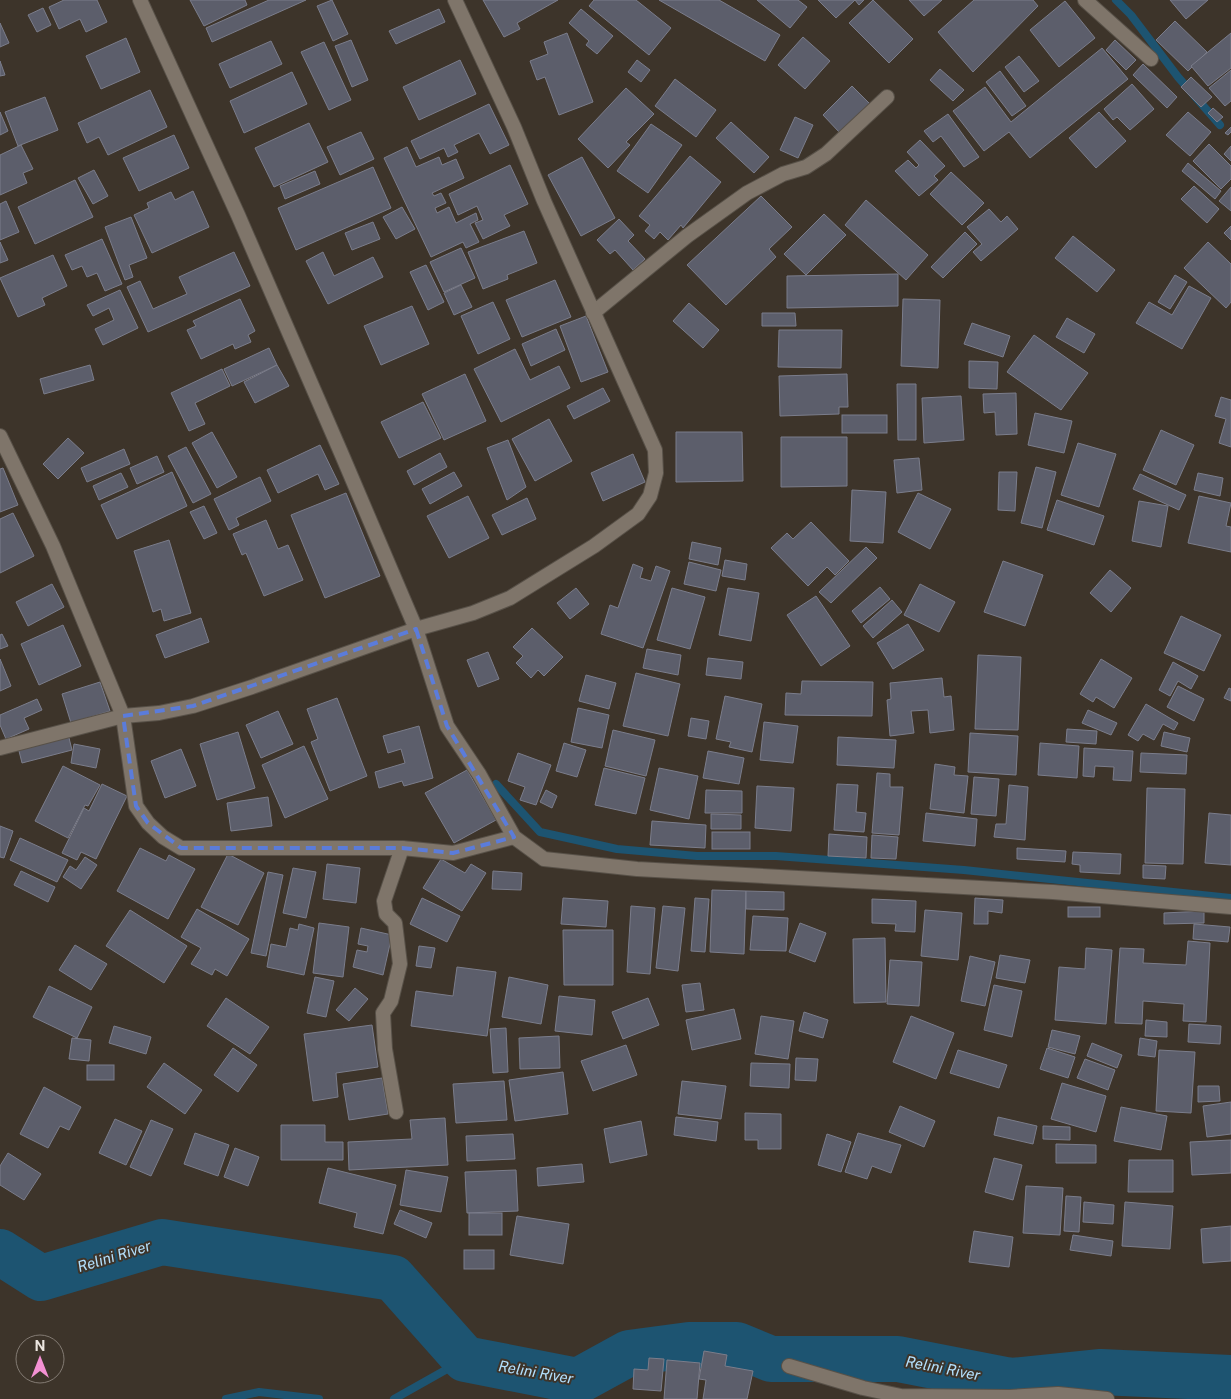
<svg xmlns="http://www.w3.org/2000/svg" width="1231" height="1399" font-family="'Public Sans',sans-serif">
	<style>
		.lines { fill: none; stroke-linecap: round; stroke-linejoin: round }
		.stream { stroke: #1d5471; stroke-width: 8 }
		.river { stroke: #1d5471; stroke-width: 46 }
		.building { fill: #5c5e6b; stroke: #7b7d8b }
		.minor-casing { stroke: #585148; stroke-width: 16 }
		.minor { stroke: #7f756a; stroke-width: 14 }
		.marked { fill: none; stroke: #5b7cda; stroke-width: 4; stroke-dasharray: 10 6; stroke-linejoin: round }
		.labels { text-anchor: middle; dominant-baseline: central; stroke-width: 4; stroke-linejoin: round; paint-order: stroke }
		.water-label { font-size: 15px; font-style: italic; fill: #b3e0fd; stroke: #3d342a }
	</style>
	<rect width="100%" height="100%" fill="#3d342a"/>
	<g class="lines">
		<g class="stream">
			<polyline points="1116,0 1131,15 1178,77 1220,125"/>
			<polyline points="496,784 540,832 617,849 697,856 776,856 964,870 1231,898"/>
			<polyline points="226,1399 259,1392 319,1399"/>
			<polyline points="394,1399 465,1359"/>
		</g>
		<polyline class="river" points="0,1252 41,1278 162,1242 393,1278 465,1359 578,1381 629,1353 689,1345 737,1345 771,1359 898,1359 1011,1381 1101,1372 1231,1378"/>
	</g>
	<g class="building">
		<polygon points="64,0 97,0 107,22 86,32 80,19 59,29 49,7"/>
		<polygon points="190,0 245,0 247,5 204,26"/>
		<polygon points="269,0 306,0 212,42 206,28"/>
		<polygon points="332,0 348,34 333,41 317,6"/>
		<polygon points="483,0 558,0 517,23 520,29 504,37"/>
		<polygon points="594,0 636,0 671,28 649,55 589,6"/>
		<polygon points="659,0 719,0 780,35 765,61"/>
		<polygon points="757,0 798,0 807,7 790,28"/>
		<polygon points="818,0 864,0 859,5 855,0 836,18"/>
		<polygon points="873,0 913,39 889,63 849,23"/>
		<polygon points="909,0 942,0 924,16"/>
		<polygon points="974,0 1033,0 1038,6 973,72 938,32"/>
		<polygon points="1170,0 1208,0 1186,19"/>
		<polygon points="1065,1 1095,38 1059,67 1030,30"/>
		<polygon points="43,8 51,25 37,32 28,15"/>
		<polygon points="439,9 445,22 396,44 389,31"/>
		<polygon points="581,9 613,36 597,54 586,45 589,41 569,23"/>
		<polygon points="1175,21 1207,52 1188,71 1156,40"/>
		<polygon points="0,23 9,43 0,47"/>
		<polygon points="567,33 593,102 559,115 545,77 537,80 530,61 548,54 544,42"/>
		<polygon points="1231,33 1231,68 1208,86 1191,66"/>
		<polygon points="803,37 830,61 805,89 778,65"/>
		<polygon points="126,38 140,72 101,89 86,56"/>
		<polygon points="351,40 368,80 352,87 335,46"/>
		<polygon points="1115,40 1136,60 1126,70 1106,50"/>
		<polygon points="271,41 282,64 230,88 219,64"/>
		<polygon points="324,42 351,100 329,110 301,52"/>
		<polygon points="1102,48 1128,79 1030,158 1009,132 984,151 953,111 985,87 1011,122"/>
		<polygon points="1019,56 1039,81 1024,92 1005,67"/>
		<polygon points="460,60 476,94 419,120 403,87"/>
		<polygon points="637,60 650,70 641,82 628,72"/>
		<polygon points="0,61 5,75 0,76"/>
		<polygon points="1143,64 1177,97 1167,108 1133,75"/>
		<polygon points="940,69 964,90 953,101 930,80"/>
		<polygon points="1231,70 1231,101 1225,106 1209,88"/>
		<polygon points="1000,71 1026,106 1012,116 986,82"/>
		<polygon points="292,72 307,104 244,133 230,101"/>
		<polygon points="1191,77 1212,97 1201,107 1181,87"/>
		<polygon points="675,79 716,110 696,137 655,106"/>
		<polygon points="1132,84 1154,109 1130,130 1117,117 1113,120 1104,109"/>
		<polygon points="852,86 870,104 840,133 823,115"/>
		<polygon points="626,88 654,114 626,142 630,145 608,168 578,139"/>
		<polygon points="150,90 167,127 108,155 99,137 87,143 78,123"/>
		<polygon points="45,97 58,130 18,146 5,112"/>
		<polygon points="489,104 509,145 490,154 479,133 454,145 458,152 448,157 444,148 420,159 411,141"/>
		<polygon points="1213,108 1223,117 1217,122 1208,113"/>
		<polygon points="0,112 8,131 0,135"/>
		<polygon points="1099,112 1126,141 1096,168 1069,138"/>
		<polygon points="1188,112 1211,132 1190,156 1166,135"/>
		<polygon points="948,114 979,157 964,167 941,136 933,142 924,131"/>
		<polygon points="795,117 813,125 798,158 780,150"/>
		<polygon points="731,122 769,157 754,173 716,138"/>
		<polygon points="309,123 328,162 274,187 255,148"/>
		<polygon points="651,124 682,145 648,193 617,171"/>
		<polygon points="1231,127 1231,132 1228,135 1225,133"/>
		<polygon points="361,132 374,159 340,175 327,147"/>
		<polygon points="174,135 189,168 139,191 123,158"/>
		<polygon points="920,140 945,166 934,176 938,180 919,196 895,171 908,160 916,168 919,165 907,152"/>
		<polygon points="1209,144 1231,166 1231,179 1221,189 1193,161"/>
		<polygon points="21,145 33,169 23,173 27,183 0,195 0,155"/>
		<polygon points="1231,146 1231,161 1224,154"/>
		<polygon points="407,147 416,167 439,157 442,165 456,159 464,178 432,193 434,196 441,193 446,203 435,208 437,213 449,207 456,223 476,213 478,220 470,224 479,242 466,248 463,242 431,257 384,158"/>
		<polygon points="690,156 721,182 683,228 681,225 668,240 660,232 654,239 645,231 650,225 639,216"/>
		<polygon points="582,157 615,218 581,236 548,175"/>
		<polygon points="1188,163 1221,191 1215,199 1182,171"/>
		<polygon points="510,165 528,204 504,215 510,226 483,239 475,223 483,220 477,206 458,215 449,194"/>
		<polygon points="373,167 391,208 296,250 278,208"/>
		<polygon points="94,170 108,196 93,204 78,178"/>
		<polygon points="315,171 320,184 285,199 280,186"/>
		<polygon points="951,172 984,203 962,225 930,194"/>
		<polygon points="75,180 93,217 35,244 18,207"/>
		<polygon points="1194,186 1219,209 1207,223 1181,199"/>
		<polygon points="1231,187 1231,211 1219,201"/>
		<polygon points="193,191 209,227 152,253 134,215 149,208 147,203 171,192 175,200"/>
		<polygon points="761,196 792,227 769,249 776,257 726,305 687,265"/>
		<polygon points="866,200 928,255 906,280 845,225"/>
		<polygon points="6,201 19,232 0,240 0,204"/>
		<polygon points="402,207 415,229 396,239 383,217"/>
		<polygon points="989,209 1001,222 1007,216 1018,229 981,261 973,252 982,244 967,227"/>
		<polygon points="824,214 846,235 806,275 784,254"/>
		<polygon points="131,217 147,258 129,265 133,277 125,280 105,227"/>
		<polygon points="619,219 634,235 628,241 645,259 633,270 615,250 610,254 597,240"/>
		<polygon points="373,222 380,239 352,250 345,233"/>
		<polygon points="1231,226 1231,240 1224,233"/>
		<polygon points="524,231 537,263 507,275 508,279 483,289 468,252"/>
		<polygon points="965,232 977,244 943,278 931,267"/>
		<polygon points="1073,236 1115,270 1097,292 1055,258"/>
		<polygon points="102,239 122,284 105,291 97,273 87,277 82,266 72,270 65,255"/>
		<polygon points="0,242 8,260 0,263"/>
		<polygon points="1208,242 1231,264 1231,302 1226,308 1184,268"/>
		<polygon points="461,248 475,278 444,292 430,262"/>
		<polygon points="234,252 250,286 148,332 127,287 140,281 153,309 187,294 179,277"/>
		<polygon points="323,252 334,276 373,257 383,277 328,304 306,261"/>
		<polygon points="53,255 67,286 42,298 45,305 18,317 0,278"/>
		<polygon points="426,265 444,302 428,310 410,272"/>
		<polygon points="898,274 898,306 787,308 787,276"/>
		<polygon points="1175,275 1187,282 1170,309 1158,302"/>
		<polygon points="555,280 571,317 522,337 506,300"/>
		<polygon points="461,285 472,307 454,315 444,293"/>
		<polygon points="1189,286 1211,298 1182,349 1136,323 1149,302 1172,315"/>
		<polygon points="120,290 138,328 103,345 95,329 114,320 109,308 93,316 87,305"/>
		<polygon points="240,299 255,331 248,335 251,342 235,349 233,344 201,359 187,330 196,326 193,321"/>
		<polygon points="903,299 940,300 938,368 901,366"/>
		<polygon points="493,302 510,339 478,354 461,316"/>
		<polygon points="689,303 719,330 703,348 673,321"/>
		<polygon points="412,306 429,344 381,365 364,326"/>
		<polygon points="762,313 795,313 796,326 762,326"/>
		<polygon points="586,316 608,372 581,382 560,326"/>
		<polygon points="1067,318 1095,334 1084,353 1056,337"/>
		<polygon points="972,323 1010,336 1003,357 964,344"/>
		<polygon points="556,329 565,350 531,366 522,344"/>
		<polygon points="779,330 842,330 841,368 778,367"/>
		<polygon points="1034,335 1088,373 1061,410 1007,372"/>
		<polygon points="269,348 277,365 232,386 224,369"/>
		<polygon points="515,349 530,380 559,366 570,388 501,422 474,369"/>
		<polygon points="969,361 998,362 997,389 969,388"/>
		<polygon points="90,365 94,380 44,394 40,379"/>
		<polygon points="277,365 289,386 255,403 244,382"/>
		<polygon points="222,369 230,386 195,403 205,424 189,431 171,393"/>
		<polygon points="465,374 486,421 444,440 422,394"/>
		<polygon points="847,374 848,407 839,407 839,414 780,416 779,376"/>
		<polygon points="897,384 916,384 916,440 898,440"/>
		<polygon points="603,388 610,401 574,419 567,406"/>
		<polygon points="1016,393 1017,434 996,435 995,412 984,413 983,394"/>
		<polygon points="961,396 964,440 924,443 922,398"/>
		<polygon points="1221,397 1231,400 1231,447 1219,443 1226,419 1215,416"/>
		<polygon points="423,402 441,438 399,458 381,422"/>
		<polygon points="1035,413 1072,421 1064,453 1028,445"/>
		<rect x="842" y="415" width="45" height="18"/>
		<polygon points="549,419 572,461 535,481 512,439"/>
		<polygon points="1161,430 1194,445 1176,485 1143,470"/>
		<polygon points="212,432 237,477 217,488 192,443"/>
		<polygon points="676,432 742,432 743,481 676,482"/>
		<polygon points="781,437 847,437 847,486 781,487"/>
		<polygon points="68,438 84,453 58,479 43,464"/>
		<polygon points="508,440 526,487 507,500 487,448"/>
		<polygon points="1078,443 1116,454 1099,507 1061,495"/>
		<polygon points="320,445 339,484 325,490 318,474 278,493 267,470"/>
		<polygon points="186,447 211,494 193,503 168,456"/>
		<polygon points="124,449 130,464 87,482 81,468"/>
		<polygon points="440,453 447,467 414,485 407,471"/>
		<polygon points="633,454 645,482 603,501 591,473"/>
		<polygon points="157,456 164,472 137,484 130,468"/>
		<polygon points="919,458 922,490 897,493 894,460"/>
		<polygon points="1036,467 1056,472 1042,528 1021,523"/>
		<polygon points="3,468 18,505 0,512 0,469"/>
		<polygon points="172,472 187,506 117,539 101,505"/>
		<polygon points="454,472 462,486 430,504 422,489"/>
		<polygon points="999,472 1017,472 1015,511 998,510"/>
		<polygon points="121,473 128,487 99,500 93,486"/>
		<polygon points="1198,473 1223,478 1220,496 1194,490"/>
		<polygon points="1140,474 1186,495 1179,510 1133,489"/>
		<polygon points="260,477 271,501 236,518 239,525 229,530 214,499"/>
		<polygon points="852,490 886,492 883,543 850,541"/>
		<polygon points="346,493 380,576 325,598 291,515"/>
		<polygon points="918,493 951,509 930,549 898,532"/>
		<polygon points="468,496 489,538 449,558 427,516"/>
		<polygon points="1199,496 1231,503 1226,526 1231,527 1231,552 1188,543"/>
		<polygon points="527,498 536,519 502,535 492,515"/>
		<polygon points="1057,500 1104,516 1094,545 1047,530"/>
		<polygon points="1139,501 1168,506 1161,547 1132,541"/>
		<polygon points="204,506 217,533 204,539 190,512"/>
		<polygon points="13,513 34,556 0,573 0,519"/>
		<polygon points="266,520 278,549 288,545 303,580 264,596 246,553 242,555 233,534"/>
		<polygon points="811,522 849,561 835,575 827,567 808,586 771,548 787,533 793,539"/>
		<polygon points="169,540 191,613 164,621 161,609 153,612 134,551"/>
		<polygon points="692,542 721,548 718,565 689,559"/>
		<polygon points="866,547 877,558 831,603 819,592"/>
		<polygon points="725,560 747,564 745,580 722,576"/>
		<polygon points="1003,561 1043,575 1025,626 984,612"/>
		<polygon points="689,562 721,570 716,591 684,584"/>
		<polygon points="633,564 643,568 640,578 651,581 656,566 670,571 643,648 601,634 610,605 618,608"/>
		<polygon points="1110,570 1131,588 1111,612 1090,593"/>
		<polygon points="52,584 64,607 28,626 16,602"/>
		<polygon points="920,584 955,602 939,632 904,615"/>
		<polygon points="880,587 890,599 861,623 852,611"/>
		<polygon points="576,588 589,604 570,619 557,603"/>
		<polygon points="672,588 705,597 690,649 657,640"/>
		<polygon points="728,588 759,593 751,641 719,635"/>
		<polygon points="816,596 850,646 821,666 787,615"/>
		<polygon points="892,600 902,612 873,638 863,626"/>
		<polygon points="1181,616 1221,635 1204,671 1164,653"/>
		<polygon points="201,618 209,642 165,658 156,635"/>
		<polygon points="908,624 924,650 893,669 877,643"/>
		<polygon points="63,625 81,666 39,685 21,644"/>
		<polygon points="532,628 563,657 544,676 538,670 531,678 516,663 523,656 513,647"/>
		<polygon points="2,634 8,646 0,649 0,635"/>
		<polygon points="647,649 681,655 678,675 643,668"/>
		<polygon points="488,652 499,679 478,687 467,660"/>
		<polygon points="978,655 1021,657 1018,730 975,729"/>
		<polygon points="708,658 743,662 741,679 706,675"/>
		<polygon points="0,659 11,686 0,691"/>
		<polygon points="1101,659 1132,678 1114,708 1096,697 1093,702 1080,694"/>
		<polygon points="1173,662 1198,676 1191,689 1178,681 1170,696 1159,690"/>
		<polygon points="636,673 680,684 668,736 623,726"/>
		<polygon points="586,675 616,683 609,709 579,701"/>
		<polygon points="942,678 944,697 951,696 954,730 930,733 928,710 911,711 914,733 890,736 887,700 891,699 890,683"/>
		<polygon points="802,681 873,682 872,716 785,715 786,693 801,694"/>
		<polygon points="100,682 110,711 71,723 62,694"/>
		<polygon points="1178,686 1204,699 1194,721 1167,707"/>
		<polygon points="1229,688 1231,689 1231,701 1224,698"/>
		<polygon points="725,696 762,704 752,752 729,747 731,742 716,739"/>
		<polygon points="337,698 367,776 330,791 311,742 318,739 307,709"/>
		<polygon points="37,699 42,710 24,718 29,729 6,739 0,725 0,715"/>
		<polygon points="1146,704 1178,723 1174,730 1163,724 1154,740 1143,734 1138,741 1128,735"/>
		<polygon points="578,708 609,715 602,748 571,742"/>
		<polygon points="1088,710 1117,723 1111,735 1082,723"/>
		<polygon points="278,711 293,744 261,758 246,725"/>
		<polygon points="691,718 709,721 706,739 688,736"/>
		<polygon points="764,722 798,726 793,763 760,760"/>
		<polygon points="419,726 433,778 404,786 402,781 379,788 375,772 405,763 401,749 388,753 383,736"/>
		<polygon points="1067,729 1097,731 1096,744 1066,742"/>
		<polygon points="613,730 655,740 646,776 605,766"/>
		<polygon points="238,732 255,788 217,800 200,744"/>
		<polygon points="1164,732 1190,738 1187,752 1161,746"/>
		<polygon points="970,733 1018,736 1016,775 968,772"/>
		<polygon points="68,734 72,750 22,763 18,747"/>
		<polygon points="838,737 896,740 894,768 837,765"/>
		<polygon points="564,743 586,750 577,777 556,771"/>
		<polygon points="1040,743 1079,746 1077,778 1038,775"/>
		<polygon points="74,744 100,749 96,768 71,763"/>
		<polygon points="304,746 328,799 285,818 262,765"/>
		<polygon points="1084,748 1133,751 1131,781 1113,780 1114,767 1095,766 1094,777 1083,776"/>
		<polygon points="181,749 196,786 165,798 151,761"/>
		<polygon points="708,751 744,758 739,784 703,778"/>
		<polygon points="518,753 551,765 536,805 520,800 525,787 508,781"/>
		<polygon points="1141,753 1187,755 1186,774 1140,772"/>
		<polygon points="935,764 955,767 954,775 968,776 964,813 930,809"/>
		<polygon points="63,766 100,785 88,806 85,805 68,838 35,821"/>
		<polygon points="604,768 645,778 636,814 595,805"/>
		<polygon points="659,768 698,776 689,819 650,810"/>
		<polygon points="467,770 496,820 454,843 425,793"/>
		<polygon points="877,773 890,774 890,787 903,787 899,835 872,833"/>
		<polygon points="974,777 999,779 996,816 971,814"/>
		<polygon points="102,784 127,796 96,859 81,852 77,860 62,853 84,808 89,811"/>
		<polygon points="837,784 858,785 856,812 866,813 864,832 834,830"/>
		<polygon points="1009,785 1028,787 1025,840 994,837 996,824 1006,824"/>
		<polygon points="757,786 794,788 791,831 755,828"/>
		<polygon points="1147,788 1185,789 1183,864 1145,863"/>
		<polygon points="546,790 557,796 552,808 540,802"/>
		<polygon points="706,790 742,791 742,813 705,813"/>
		<polygon points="268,797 272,826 231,831 227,803"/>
		<polygon points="926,813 977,819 975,846 923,841"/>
		<polygon points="1209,813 1231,815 1231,865 1205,863"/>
		<polygon points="711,814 741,815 741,829 711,829"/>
		<polygon points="652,821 706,825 705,848 650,845"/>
		<polygon points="0,826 13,831 4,858 0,857"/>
		<rect x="712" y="832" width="38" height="17"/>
		<polygon points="829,834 867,837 866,858 828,856"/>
		<polygon points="872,835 898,837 896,859 871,858"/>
		<polygon points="20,838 68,860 57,882 10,860"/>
		<polygon points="140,848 166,861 169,855 195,869 168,919 117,891"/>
		<polygon points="1017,848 1066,851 1065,862 1017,859"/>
		<polygon points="1073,852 1121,854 1120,874 1080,872 1080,865 1072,864"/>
		<polygon points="228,854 264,873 238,925 201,907"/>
		<polygon points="85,857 97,865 81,889 63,877 70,866 76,870"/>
		<polygon points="441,859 465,873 471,864 486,873 462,911 423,888"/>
		<polygon points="327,864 360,868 356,903 323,899"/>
		<polygon points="1143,865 1166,866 1165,879 1143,878"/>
		<polygon points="293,868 316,872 306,918 283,913"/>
		<polygon points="21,871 55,887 48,902 14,885"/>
		<polygon points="493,871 522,873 521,890 492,889"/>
		<polygon points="268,872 283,875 266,956 251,953"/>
		<polygon points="712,890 746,891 744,954 710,952"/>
		<polygon points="746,891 784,892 784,910 746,909"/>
		<polygon points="422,898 460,916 447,942 410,924"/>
		<polygon points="563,898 608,901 606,927 561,924"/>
		<polygon points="695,898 709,899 705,952 691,951"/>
		<polygon points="975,898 1003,900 1002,913 988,911 988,924 974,924"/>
		<polygon points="872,899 916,901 915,932 895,931 896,924 872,923"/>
		<polygon points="631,906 655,908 650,974 627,972"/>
		<polygon points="663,906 685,908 678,971 656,968"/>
		<rect x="1068" y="907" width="32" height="10"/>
		<polygon points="197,909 249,939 227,976 215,969 212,975 191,964 201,948 181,937"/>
		<polygon points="130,910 187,946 164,983 106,946"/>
		<polygon points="925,910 962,913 958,960 921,956"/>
		<polygon points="1204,911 1204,923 1164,924 1164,913"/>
		<polygon points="753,916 788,918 786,951 750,950"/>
		<polygon points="319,923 349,927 343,977 313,973"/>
		<polygon points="800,923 826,933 815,962 789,952"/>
		<polygon points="299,924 314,928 304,975 267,967 271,944 286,947 290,928 298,930"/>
		<polygon points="1194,924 1230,927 1228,942 1193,939"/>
		<polygon points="361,928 392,935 383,975 353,967 357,950 367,952 368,946 358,944"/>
		<polygon points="563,930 613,930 613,985 564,985"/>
		<polygon points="885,938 886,1002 854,1003 853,939"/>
		<polygon points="1188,941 1210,943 1206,1022 1183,1021 1184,1004 1143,1001 1142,1024 1115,1023 1120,948 1144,949 1143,963 1186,965"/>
		<polygon points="75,945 107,964 91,990 59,970"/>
		<polygon points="419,946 435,948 431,968 416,966"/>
		<polygon points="1086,948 1112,950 1106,1024 1055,1020 1059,967 1085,969"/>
		<polygon points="1000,955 1030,960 1025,983 996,978"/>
		<polygon points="970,956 995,962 985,1006 961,1001"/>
		<polygon points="890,960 922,962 919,1006 887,1004"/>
		<polygon points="457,967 496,972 487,1036 411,1026 416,991 453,996"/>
		<polygon points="315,977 334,981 326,1017 307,1013"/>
		<polygon points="509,977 548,985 541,1024 502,1017"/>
		<polygon points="700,983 704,1010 686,1012 682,985"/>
		<polygon points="994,985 1022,991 1012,1037 984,1030"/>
		<polygon points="49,986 92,1007 77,1038 33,1017"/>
		<polygon points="355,988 368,999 349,1021 336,1010"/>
		<polygon points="559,996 595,1000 592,1035 555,1031"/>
		<polygon points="226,998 269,1027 250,1054 207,1026"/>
		<polygon points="648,998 659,1025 623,1039 612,1012"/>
		<polygon points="734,1009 741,1039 692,1050 686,1020"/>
		<polygon points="804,1012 828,1020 823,1038 799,1031"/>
		<polygon points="761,1016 794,1021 788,1059 755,1054"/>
		<polygon points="911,1016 954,1033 936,1079 893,1062"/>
		<polygon points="1146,1020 1167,1022 1167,1037 1145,1036"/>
		<polygon points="1189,1024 1221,1026 1220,1044 1188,1042"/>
		<polygon points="372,1025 378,1067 336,1073 338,1097 313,1101 304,1034"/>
		<polygon points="114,1026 151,1037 146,1054 109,1043"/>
		<polygon points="506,1028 508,1072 493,1073 490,1029"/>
		<polygon points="1052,1030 1080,1036 1075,1054 1048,1047"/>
		<polygon points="559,1036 560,1068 520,1069 519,1038"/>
		<polygon points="72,1038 91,1040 89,1061 69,1059"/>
		<polygon points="1140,1038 1157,1041 1155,1057 1138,1055"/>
		<polygon points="1092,1043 1122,1055 1117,1068 1087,1056"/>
		<polygon points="626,1045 637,1075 593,1091 581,1061"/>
		<polygon points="233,1048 257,1065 238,1092 214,1075"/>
		<polygon points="1047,1048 1075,1057 1068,1078 1040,1069"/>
		<polygon points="958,1050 1007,1065 999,1088 950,1073"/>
		<polygon points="1159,1050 1195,1052 1191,1113 1156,1111"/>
		<polygon points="796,1058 818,1059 816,1081 795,1080"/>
		<polygon points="1085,1059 1115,1070 1108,1090 1077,1078"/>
		<polygon points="164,1063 202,1090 185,1114 147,1087"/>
		<polygon points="751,1063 790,1064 789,1088 750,1086"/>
		<rect x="87" y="1065" width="27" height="15"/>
		<polygon points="563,1072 568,1114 515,1121 509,1080"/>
		<polygon points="382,1078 388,1114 349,1120 343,1084"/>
		<polygon points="504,1081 507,1120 456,1123 453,1084"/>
		<polygon points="682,1081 726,1086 721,1119 678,1114"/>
		<polygon points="1062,1083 1106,1096 1096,1132 1051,1119"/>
		<polygon points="1198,1086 1219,1086 1220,1101 1198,1102"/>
		<polygon points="44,1087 81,1107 69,1130 60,1126 48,1148 20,1134"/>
		<polygon points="1231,1102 1231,1134 1207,1137 1203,1106"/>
		<polygon points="900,1106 935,1121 924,1147 889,1132"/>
		<polygon points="1121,1107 1167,1116 1161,1150 1114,1141"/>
		<polygon points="745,1113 781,1114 781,1149 758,1149 758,1140 745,1140"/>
		<polygon points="676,1117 718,1122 716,1141 674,1135"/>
		<polygon points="998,1117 1037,1126 1033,1144 994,1135"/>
		<polygon points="445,1118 448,1165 349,1170 348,1142 412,1139 410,1120"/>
		<polygon points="115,1119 142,1131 126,1165 99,1153"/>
		<polygon points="151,1120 173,1129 151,1176 130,1167"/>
		<polygon points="641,1121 647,1155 610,1163 604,1129"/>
		<polygon points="281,1125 325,1125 325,1142 343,1142 343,1160 281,1160"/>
		<polygon points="1043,1126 1070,1127 1070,1140 1043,1139"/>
		<polygon points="195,1133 229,1145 218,1176 184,1164"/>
		<polygon points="858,1133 901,1145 891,1173 872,1166 867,1179 845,1172"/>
		<polygon points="513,1134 515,1159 467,1161 466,1136"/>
		<polygon points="827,1134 851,1142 841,1172 818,1165"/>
		<polygon points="1231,1140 1231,1173 1192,1175 1190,1142"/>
		<polygon points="1056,1144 1096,1145 1096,1163 1056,1163"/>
		<polygon points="235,1148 259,1157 248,1186 224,1177"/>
		<polygon points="8,1153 41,1174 24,1200 0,1185 0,1166"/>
		<polygon points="994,1158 1022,1165 1013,1200 985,1192"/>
		<polygon points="1129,1160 1173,1160 1173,1192 1128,1192"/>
		<polygon points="582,1164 584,1182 538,1186 537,1168"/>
		<polygon points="328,1168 396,1185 383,1234 354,1227 357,1213 319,1203"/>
		<polygon points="406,1170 448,1177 441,1212 400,1205"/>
		<polygon points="516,1170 518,1211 467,1213 465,1172"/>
		<polygon points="1026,1186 1063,1188 1060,1235 1023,1233"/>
		<polygon points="1066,1196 1081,1197 1079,1232 1064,1231"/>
		<polygon points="1084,1202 1114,1205 1113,1224 1083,1222"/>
		<polygon points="1125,1202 1173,1206 1170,1249 1122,1246"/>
		<polygon points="400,1210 432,1223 426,1238 394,1224"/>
		<rect x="469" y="1213" width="33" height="22"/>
		<polygon points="517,1216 569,1224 563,1264 510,1255"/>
		<polygon points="1231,1226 1231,1261 1203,1263 1201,1229"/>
		<polygon points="974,1231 1013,1237 1009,1267 969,1262"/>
		<polygon points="1073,1235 1113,1241 1111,1256 1070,1250"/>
		<rect x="464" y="1250" width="30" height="19"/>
		<polygon points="704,1351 727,1355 725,1366 753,1371 747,1399 703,1399 706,1380 699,1379"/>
		<polygon points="649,1358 664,1359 661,1391 633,1389 634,1369 648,1370"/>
		<polygon points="667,1360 700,1363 697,1399 664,1399"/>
	</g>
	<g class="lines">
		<defs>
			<g id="minor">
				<polyline points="140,0 238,215 342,455 416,629 447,726 479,774 514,837 544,859 637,869 1053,892 1231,907"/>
				<polyline points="1085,0 1151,59"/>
				<polyline points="593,313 687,236 747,193 783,174 806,167 826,154 887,97"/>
				<polyline points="0,436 53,546 123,716 136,806 148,823 163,837 181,848 402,848 453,853 514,837"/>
				<polyline points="0,748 123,716 159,713 193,706 252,687 416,629 473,613 510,598 594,546 638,514 650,496 656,473 655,450 544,201 514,127 455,0"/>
				<polyline points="396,1112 385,1049 383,1013 391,1001 400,964 395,923 386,914 384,901 402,848"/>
				<polyline points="789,1366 863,1388 901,1396 1010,1397 1058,1394 1107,1399"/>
			</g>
		</defs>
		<use href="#minor" class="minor-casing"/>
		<use href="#minor" class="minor"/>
	</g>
	<path class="marked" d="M 416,629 L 447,726 L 514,837 L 453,853 L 402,848 L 181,848 L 148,823 L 136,806 L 123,716 L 193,706 Z"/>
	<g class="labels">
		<g class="water-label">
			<text transform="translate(114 1256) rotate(-17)">Relini River</text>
			<text transform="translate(943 1368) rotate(11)">Relini River</text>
			<text transform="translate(536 1372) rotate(10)">Relini River</text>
		</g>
	</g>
	<g transform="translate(40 1359)"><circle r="24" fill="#3d342a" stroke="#837b73"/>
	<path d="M0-4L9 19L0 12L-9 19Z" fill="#f491d3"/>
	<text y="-8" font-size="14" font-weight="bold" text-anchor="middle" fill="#ece6e0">N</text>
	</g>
</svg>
